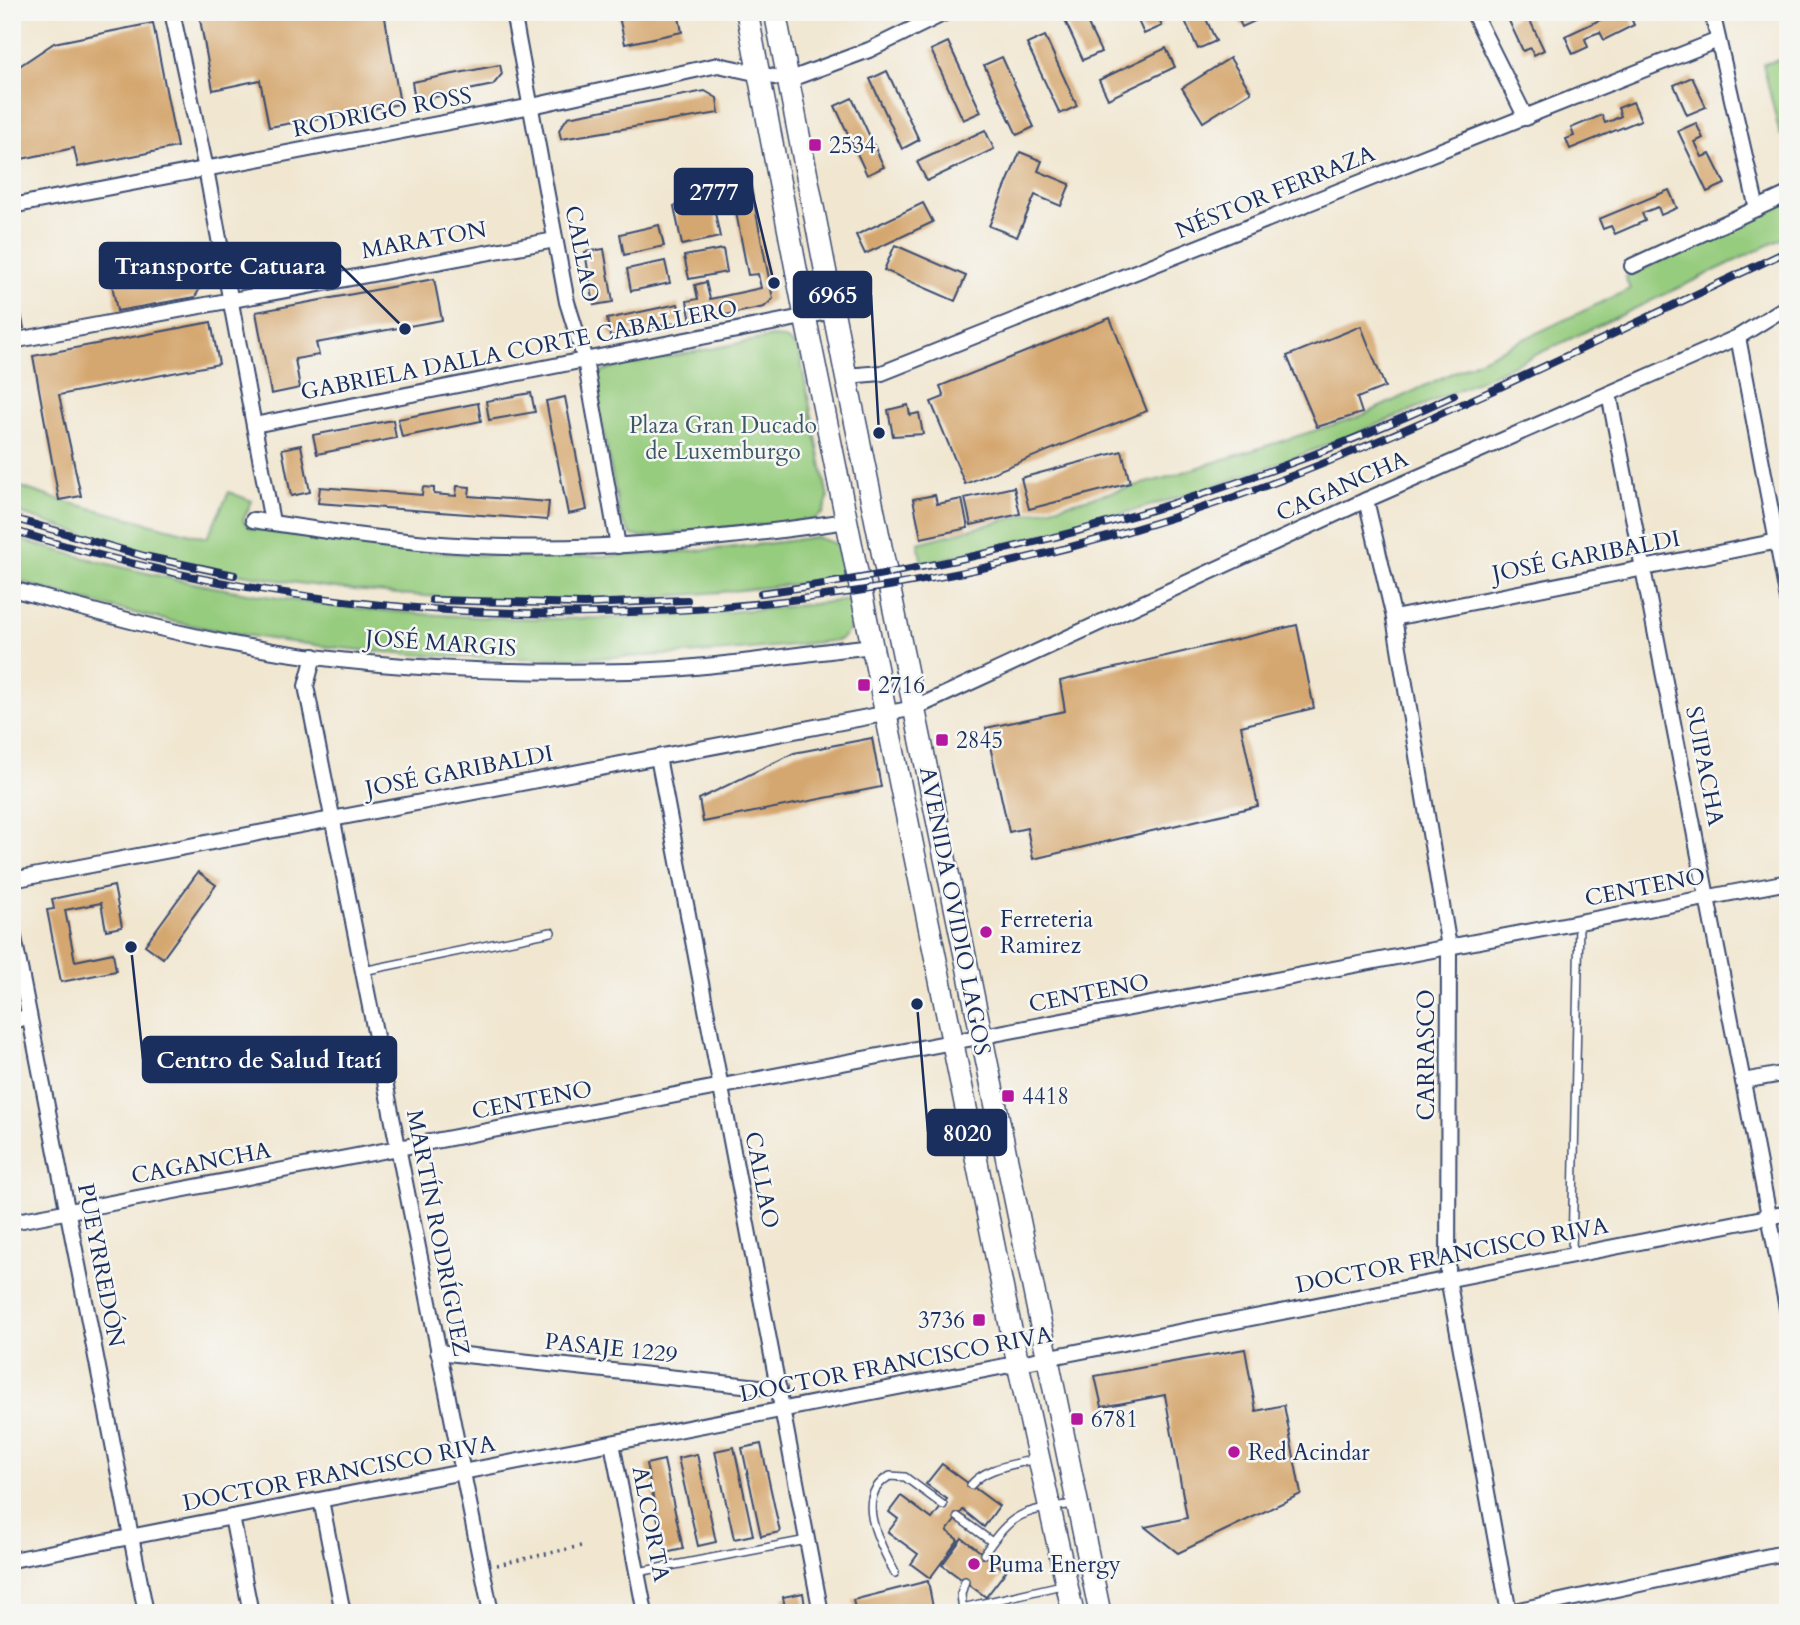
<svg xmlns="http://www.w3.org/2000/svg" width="1800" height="1625" font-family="Cardo,serif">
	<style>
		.green { fill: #96cc7e; stroke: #587e6e; stroke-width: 2 }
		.building { fill: #d5a770 }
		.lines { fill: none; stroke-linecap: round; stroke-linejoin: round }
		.service-casing { stroke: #3b4b6f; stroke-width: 10 }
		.minor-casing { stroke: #3b4b6f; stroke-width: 18 }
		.secondary-casing { stroke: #3b4b6f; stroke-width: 24 }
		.path { stroke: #3b4b6f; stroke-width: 3.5; stroke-dasharray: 2 5; stroke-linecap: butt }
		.service { stroke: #fff; stroke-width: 7 }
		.minor { stroke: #fff; stroke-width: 14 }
		.secondary { stroke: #fff; stroke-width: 21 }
		.rail-casing { stroke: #1b2f5e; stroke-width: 8 }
		.rail { stroke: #f6f6f2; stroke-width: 5; stroke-dasharray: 16; stroke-linecap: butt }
		.poi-dot { fill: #b5179e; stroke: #f6f6f2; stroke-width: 2.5 }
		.labels { text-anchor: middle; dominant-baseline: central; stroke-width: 5; stroke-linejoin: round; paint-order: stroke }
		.street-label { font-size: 23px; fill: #1b2f5e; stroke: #f6f6f2 }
		.poi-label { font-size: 23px; fill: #1b2f5e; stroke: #f6f6f2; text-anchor: start }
		.park-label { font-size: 23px; fill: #3a5666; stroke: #f6f6f2 }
		.leader { fill: none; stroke: #1b2f5e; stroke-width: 2.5 }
		.callout-dot { fill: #1b2f5e; stroke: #f6f6f2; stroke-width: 2.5 }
		.callout { fill: #1b2f5e; stroke: #1b2f5e; stroke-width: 2.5 }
		.callout-label { font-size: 24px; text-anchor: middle; font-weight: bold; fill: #fff }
	</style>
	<rect width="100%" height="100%" fill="#f6f6f2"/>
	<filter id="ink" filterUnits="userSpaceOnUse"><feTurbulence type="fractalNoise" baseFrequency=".0143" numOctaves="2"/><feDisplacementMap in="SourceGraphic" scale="14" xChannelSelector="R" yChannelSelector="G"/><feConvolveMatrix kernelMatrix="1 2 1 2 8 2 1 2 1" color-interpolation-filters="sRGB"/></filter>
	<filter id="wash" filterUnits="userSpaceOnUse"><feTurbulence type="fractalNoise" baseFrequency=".00686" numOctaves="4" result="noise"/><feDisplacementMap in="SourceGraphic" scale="28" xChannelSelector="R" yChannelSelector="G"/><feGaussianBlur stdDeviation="1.57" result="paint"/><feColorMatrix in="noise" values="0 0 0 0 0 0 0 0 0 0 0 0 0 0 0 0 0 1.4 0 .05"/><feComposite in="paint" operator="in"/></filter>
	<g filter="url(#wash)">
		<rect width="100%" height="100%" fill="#f1e7d1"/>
		<g class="green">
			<polygon points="1788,58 1788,133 1780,135 1763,64"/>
			<path d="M 1788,201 L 1788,236 C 1604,322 1421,415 1229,481 C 1128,515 1025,540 922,564 L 918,543 L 1165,478 L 1361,416 L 1630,289 L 1625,277 Z"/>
			<path d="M 772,337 C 785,337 791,341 799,351 L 828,498 L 823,513 L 813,520 L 642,537 L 632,535 L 621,520 L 595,388 L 600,373 L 611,368 Z"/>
			<path d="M 12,484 L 59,500 L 207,538 L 229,492 L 252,501 L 243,520 L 250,528 C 443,563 621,566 816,537 L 837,544 L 845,577 C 618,612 350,610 128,548 C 89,537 51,523 12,511 Z"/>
			<path d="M 12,537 C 290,623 561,636 848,600 C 854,618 856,628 839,640 C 557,673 285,667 12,579 Z"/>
		</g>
		<g id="blocks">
			<g class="building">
				<polygon points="208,12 384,12 400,104 269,127 260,80 213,90 199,14"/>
				<polygon points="618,12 678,12 682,32 625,44"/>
				<polygon points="1061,12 1082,12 1101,52 1083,60"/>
				<polygon points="1134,12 1155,12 1162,26 1144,34"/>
				<polygon points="1181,12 1203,12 1216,41 1198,49"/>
				<polygon points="1235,12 1256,12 1259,19 1242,27"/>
				<polygon points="1514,12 1526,12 1544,50 1534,55 1531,48 1523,51 1509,21 1516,17"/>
				<polygon points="1617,12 1638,12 1631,18 1634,25 1604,40 1600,32 1592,35 1585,39 1588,47 1573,54 1565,36"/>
				<polygon points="153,23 177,147 78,167 74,148 12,161 12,71 54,43"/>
				<polygon points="1045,36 1077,106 1060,114 1027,44"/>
				<polygon points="948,42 981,112 963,120 931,50"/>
				<polygon points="1166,48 1175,67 1108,99 1099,80"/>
				<polygon points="1002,57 1034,127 1017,135 984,65"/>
				<polygon points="1230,58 1251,92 1203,122 1182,88"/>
				<polygon points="500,65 502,74 493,85 415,101 412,82"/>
				<polygon points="887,71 919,140 902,149 870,79"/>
				<polygon points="1692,77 1706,107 1687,115 1674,85"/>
				<polygon points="705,91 717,98 719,113 561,139 559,130 568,117"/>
				<polygon points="852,98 884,167 867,175 835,106"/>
				<polygon points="1633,102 1641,120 1570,149 1566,139 1574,136 1571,128 1602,115 1605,123 1613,120 1621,116 1618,108"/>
				<polygon points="1696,123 1703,138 1695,142 1702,157 1710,154 1725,184 1707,192 1678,131"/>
				<polygon points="985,130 994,149 927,181 917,162"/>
				<polygon points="1020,152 1042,161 1038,171 1070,184 1061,206 1035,195 1017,237 989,226"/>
				<polygon points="749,177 773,299 764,307 691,322 687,301 698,299 695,285 706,282 710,299 761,288 758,274 748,275 730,181"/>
				<polygon points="1669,190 1677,208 1661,215 1658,207 1642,213 1645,221 1615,234 1611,226 1603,229 1599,219"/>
				<polygon points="712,198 720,237 682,245 674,206"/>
				<polygon points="923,203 933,222 865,254 856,235"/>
				<polygon points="659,225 664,246 624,255 620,234"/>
				<polygon points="895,245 966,276 955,301 884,270"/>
				<polygon points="604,249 613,302 594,305 585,252"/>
				<polygon points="723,249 727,272 689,279 684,256"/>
				<polygon points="665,261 670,283 631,291 627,269"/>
				<polygon points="156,270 158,281 201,273 203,283 195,297 117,311 111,279"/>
				<polygon points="434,279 442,320 316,343 319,355 295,359 300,388 271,394 256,312"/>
				<polygon points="18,299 24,328 12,330 12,301"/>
				<polygon points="678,304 682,321 610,336 607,319"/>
				<polygon points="1110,318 1147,411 965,484 931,402 944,397 940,386"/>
				<polygon points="211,322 219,364 59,395 81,496 59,500 33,356"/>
				<polygon points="1361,326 1385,387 1357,398 1362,413 1317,427 1287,356"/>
				<polygon points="531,393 535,412 489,420 486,401"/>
				<polygon points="565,397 587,510 568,514 546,401"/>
				<polygon points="478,403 481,421 402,437 398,419"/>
				<polygon points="908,405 910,415 919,413 923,434 893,436 888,410"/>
				<polygon points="393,420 396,438 317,454 313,435"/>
				<polygon points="301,445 310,492 291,496 282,449"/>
				<polygon points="1122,451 1130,483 1029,509 1021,478"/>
				<polygon points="457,486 470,487 469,496 549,502 547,520 318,503 320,487 422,495 423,487 434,488 434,494 456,496"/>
				<polygon points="1014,487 1020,514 971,525 965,498"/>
				<polygon points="935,495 937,504 962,499 968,528 921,538 913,499"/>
				<polygon points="1297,625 1314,708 1241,726 1258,806 1033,859 1027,828 1009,832 986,728 1065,711 1060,681"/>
				<polygon points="872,738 881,787 703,822 699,799 794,753"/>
				<polygon points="198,872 216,885 163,958 145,945"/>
				<polygon points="114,886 122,927 106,930 101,903 65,910 75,961 113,953 116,971 61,982 47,910 54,909 52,899"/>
				<polygon points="1245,1349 1256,1411 1284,1405 1301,1494 1178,1553 1145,1527 1187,1518 1165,1395 1102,1407 1095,1376"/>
				<polygon points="761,1444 780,1532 761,1536 742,1448"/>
				<polygon points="734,1447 753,1535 734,1539 715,1451"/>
				<polygon points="697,1454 716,1542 698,1546 678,1458"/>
				<polygon points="664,1460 683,1549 665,1553 646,1464"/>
				<polygon points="942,1464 999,1506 984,1527 963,1510 947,1531 958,1540 930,1578 911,1564 918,1554 888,1532 898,1519 889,1512 901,1496 932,1519 947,1499 926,1484"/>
				<polygon points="962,1538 1006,1571 986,1597 942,1565"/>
				<polygon points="928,1581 934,1613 856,1613 853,1600"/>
				<polygon points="803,1593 806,1613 786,1613 783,1597"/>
			</g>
		</g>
	</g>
	<g filter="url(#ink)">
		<use href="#blocks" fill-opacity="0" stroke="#3b4b6f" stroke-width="2"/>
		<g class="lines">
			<defs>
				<g id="service">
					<polyline points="363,971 551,932"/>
					<polyline points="1572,1254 1579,923"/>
					<path d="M 971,1485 C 986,1467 1013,1465 1035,1459"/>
					<polyline points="958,1517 992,1542"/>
					<path d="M 984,1554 C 1013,1511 1023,1511 1074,1504"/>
					<polyline points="638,1572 807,1540"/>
					<path d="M 895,1573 C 881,1546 852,1496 890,1476 L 905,1477 L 943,1505"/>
					<polyline points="962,1608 1066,1584"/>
					<polyline points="963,1612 961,1594 965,1581"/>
				</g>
				<g id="minor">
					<polyline points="172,12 206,169 272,522"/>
					<polyline points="513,12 567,302 585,360 618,546"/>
					<polyline points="1473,12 1526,118"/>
					<polyline points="1712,12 1757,209"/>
					<polyline points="12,206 532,106 718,65 788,80 869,50 947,12"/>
					<polyline points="1632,266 1788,194"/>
					<polyline points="1738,337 1788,600"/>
					<polyline points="12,341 555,240"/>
					<polyline points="846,376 882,373 1718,40"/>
					<polyline points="1609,394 1788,1313"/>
					<polyline points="254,425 833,311"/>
					<polyline points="1366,500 1394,618 1449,947 1448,1278 1509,1613"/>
					<path d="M 253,520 C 327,531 401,543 475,546 C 600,552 724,539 847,521"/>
					<path d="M 12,589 C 82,608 152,628 223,642 C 355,669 496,674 630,671 C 712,669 793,654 873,646"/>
					<polyline points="1394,618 1788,539"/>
					<polyline points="314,656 306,686 491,1613"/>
					<polyline points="658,757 821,1613"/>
					<polyline points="12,880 915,708 1366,500 1738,337 1788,306"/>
					<polyline points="12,927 146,1613"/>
					<polyline points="12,1023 29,1015"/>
					<polyline points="1743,1081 1788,1073"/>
					<polyline points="12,1222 1788,882"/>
					<polyline points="438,1352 779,1389"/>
					<polyline points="612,1443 645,1613"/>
					<polyline points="321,1500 343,1613"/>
					<polyline points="232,1517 251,1613"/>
					<polyline points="12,1560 1788,1213"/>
					<polyline points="1505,1613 1788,1552"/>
				</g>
				<g id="secondary">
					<polyline points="747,12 805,316 1018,1364 1073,1613"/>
					<polyline points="775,12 846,376 1100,1613"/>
				</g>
			</defs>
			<use href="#service" class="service-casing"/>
			<use href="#minor" class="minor-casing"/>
			<use href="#secondary" class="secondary-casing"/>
			<polyline class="path" points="497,1565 581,1546"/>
			<use href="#service" class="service"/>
			<use href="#minor" class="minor"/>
			<use href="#secondary" class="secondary"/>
			<defs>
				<g id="rail">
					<polyline points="12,518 144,556 234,575"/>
					<path d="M 12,530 C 435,663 885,632 1297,474 C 1464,409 1625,327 1788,251"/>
					<path d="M 761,593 C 1000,562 1235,497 1454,395"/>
					<polyline points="432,600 584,604 687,600"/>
				</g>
			</defs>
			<use href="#rail" class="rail-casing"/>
			<use href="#rail" class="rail"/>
		</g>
	</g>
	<g class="poi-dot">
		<rect x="808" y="138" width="14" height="14" rx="3.5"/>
		<rect x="857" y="678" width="14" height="14" rx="3.5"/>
		<rect x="935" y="733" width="14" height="14" rx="3.5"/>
		<circle cx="986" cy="932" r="7"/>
		<rect x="1001" y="1089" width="14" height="14" rx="3.5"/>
		<rect x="972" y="1313" width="14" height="14" rx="3.5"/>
		<rect x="1070" y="1412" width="14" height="14" rx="3.5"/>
		<circle cx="1234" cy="1452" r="7"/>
		<circle cx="974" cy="1564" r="7"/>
	</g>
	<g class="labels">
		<g class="street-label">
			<text transform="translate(382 112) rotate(-11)">RODRIGO ROSS</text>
			<text transform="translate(1275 192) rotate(-22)">NÉSTOR FERRAZA</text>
			<text transform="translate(424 240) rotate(-10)">MARATON</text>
			<text transform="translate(582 254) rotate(79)">CALLAO</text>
			<text transform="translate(519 350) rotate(-11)">GABRIELA DALLA CORTE CABALLERO</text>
			<text transform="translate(1342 486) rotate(-24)">CAGANCHA</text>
			<text transform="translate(1586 556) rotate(-11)">JOSÉ GARIBALDI</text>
			<text transform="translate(441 643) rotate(4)">JOSÉ MARGIS</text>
			<text transform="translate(1705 766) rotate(79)">SUIPACHA</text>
			<text transform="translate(459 771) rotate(-11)">JOSÉ GARIBALDI</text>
			<text transform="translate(1645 887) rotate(-11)">CENTENO</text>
			<text transform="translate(955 911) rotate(79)">AVENIDA OVIDIO LAGOS</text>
			<text transform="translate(1089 993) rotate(-11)">CENTENO</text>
			<text transform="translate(1426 1055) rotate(-90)">CARRASCO</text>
			<text transform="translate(532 1100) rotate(-11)">CENTENO</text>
			<text transform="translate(201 1163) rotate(-11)">CAGANCHA</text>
			<text transform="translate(762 1180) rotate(79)">CALLAO</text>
			<text transform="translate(438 1233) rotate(79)">MARTÍN RODRÍGUEZ</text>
			<text transform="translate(1452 1255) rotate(-11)">DOCTOR FRANCISCO RIVA</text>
			<text transform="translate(101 1265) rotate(79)">PUEYRREDÓN</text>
			<text transform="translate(611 1348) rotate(6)">PASAJE 1229</text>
			<text transform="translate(896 1364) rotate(-11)">DOCTOR FRANCISCO RIVA</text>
			<text transform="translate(339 1473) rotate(-11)">DOCTOR FRANCISCO RIVA</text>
			<text transform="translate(651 1524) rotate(79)">ALCORTA</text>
		</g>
		<g class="poi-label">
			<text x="829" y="145">2534</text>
			<text x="878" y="685">2716</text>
			<text x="956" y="740">2845</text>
			<text x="1000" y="919">Ferreteria<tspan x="1000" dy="26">Ramirez</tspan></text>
			<text x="1022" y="1096">4418</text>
			<text x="965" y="1320" text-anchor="end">3736</text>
			<text x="1091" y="1419">6781</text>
			<text x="1248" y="1452">Red Acindar</text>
			<text x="988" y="1564">Puma Energy</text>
		</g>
		<g class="park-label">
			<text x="723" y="425">Plaza Gran Ducado<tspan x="723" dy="26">de Luxemburgo</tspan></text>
		</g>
	</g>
	<path class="leader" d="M774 283L752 191M405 329L340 265M879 433L871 295M131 947L143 1059M917 1004L928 1132"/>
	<g class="callout-dot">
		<circle cx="774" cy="283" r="7"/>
		<circle cx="405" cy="329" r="7"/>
		<circle cx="879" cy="433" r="7"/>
		<circle cx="131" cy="947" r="7"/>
		<circle cx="917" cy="1004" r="7"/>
	</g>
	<g class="callout">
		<rect x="675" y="169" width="77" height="45" rx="7"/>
		<rect x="100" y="243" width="240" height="45" rx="7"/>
		<rect x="794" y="272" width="77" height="45" rx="7"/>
		<rect x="143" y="1037" width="253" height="45" rx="7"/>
		<rect x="928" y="1110" width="78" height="45" rx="7"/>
	</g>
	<g class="callout-label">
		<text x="714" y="200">2777</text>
		<text x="220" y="274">Transporte Catuara</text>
		<text x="833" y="303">6965</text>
		<text x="269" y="1068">Centro de Salud Itatí</text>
		<text x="967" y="1141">8020</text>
	</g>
	<rect width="1800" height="1625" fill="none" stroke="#f6f6f2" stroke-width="42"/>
</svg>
